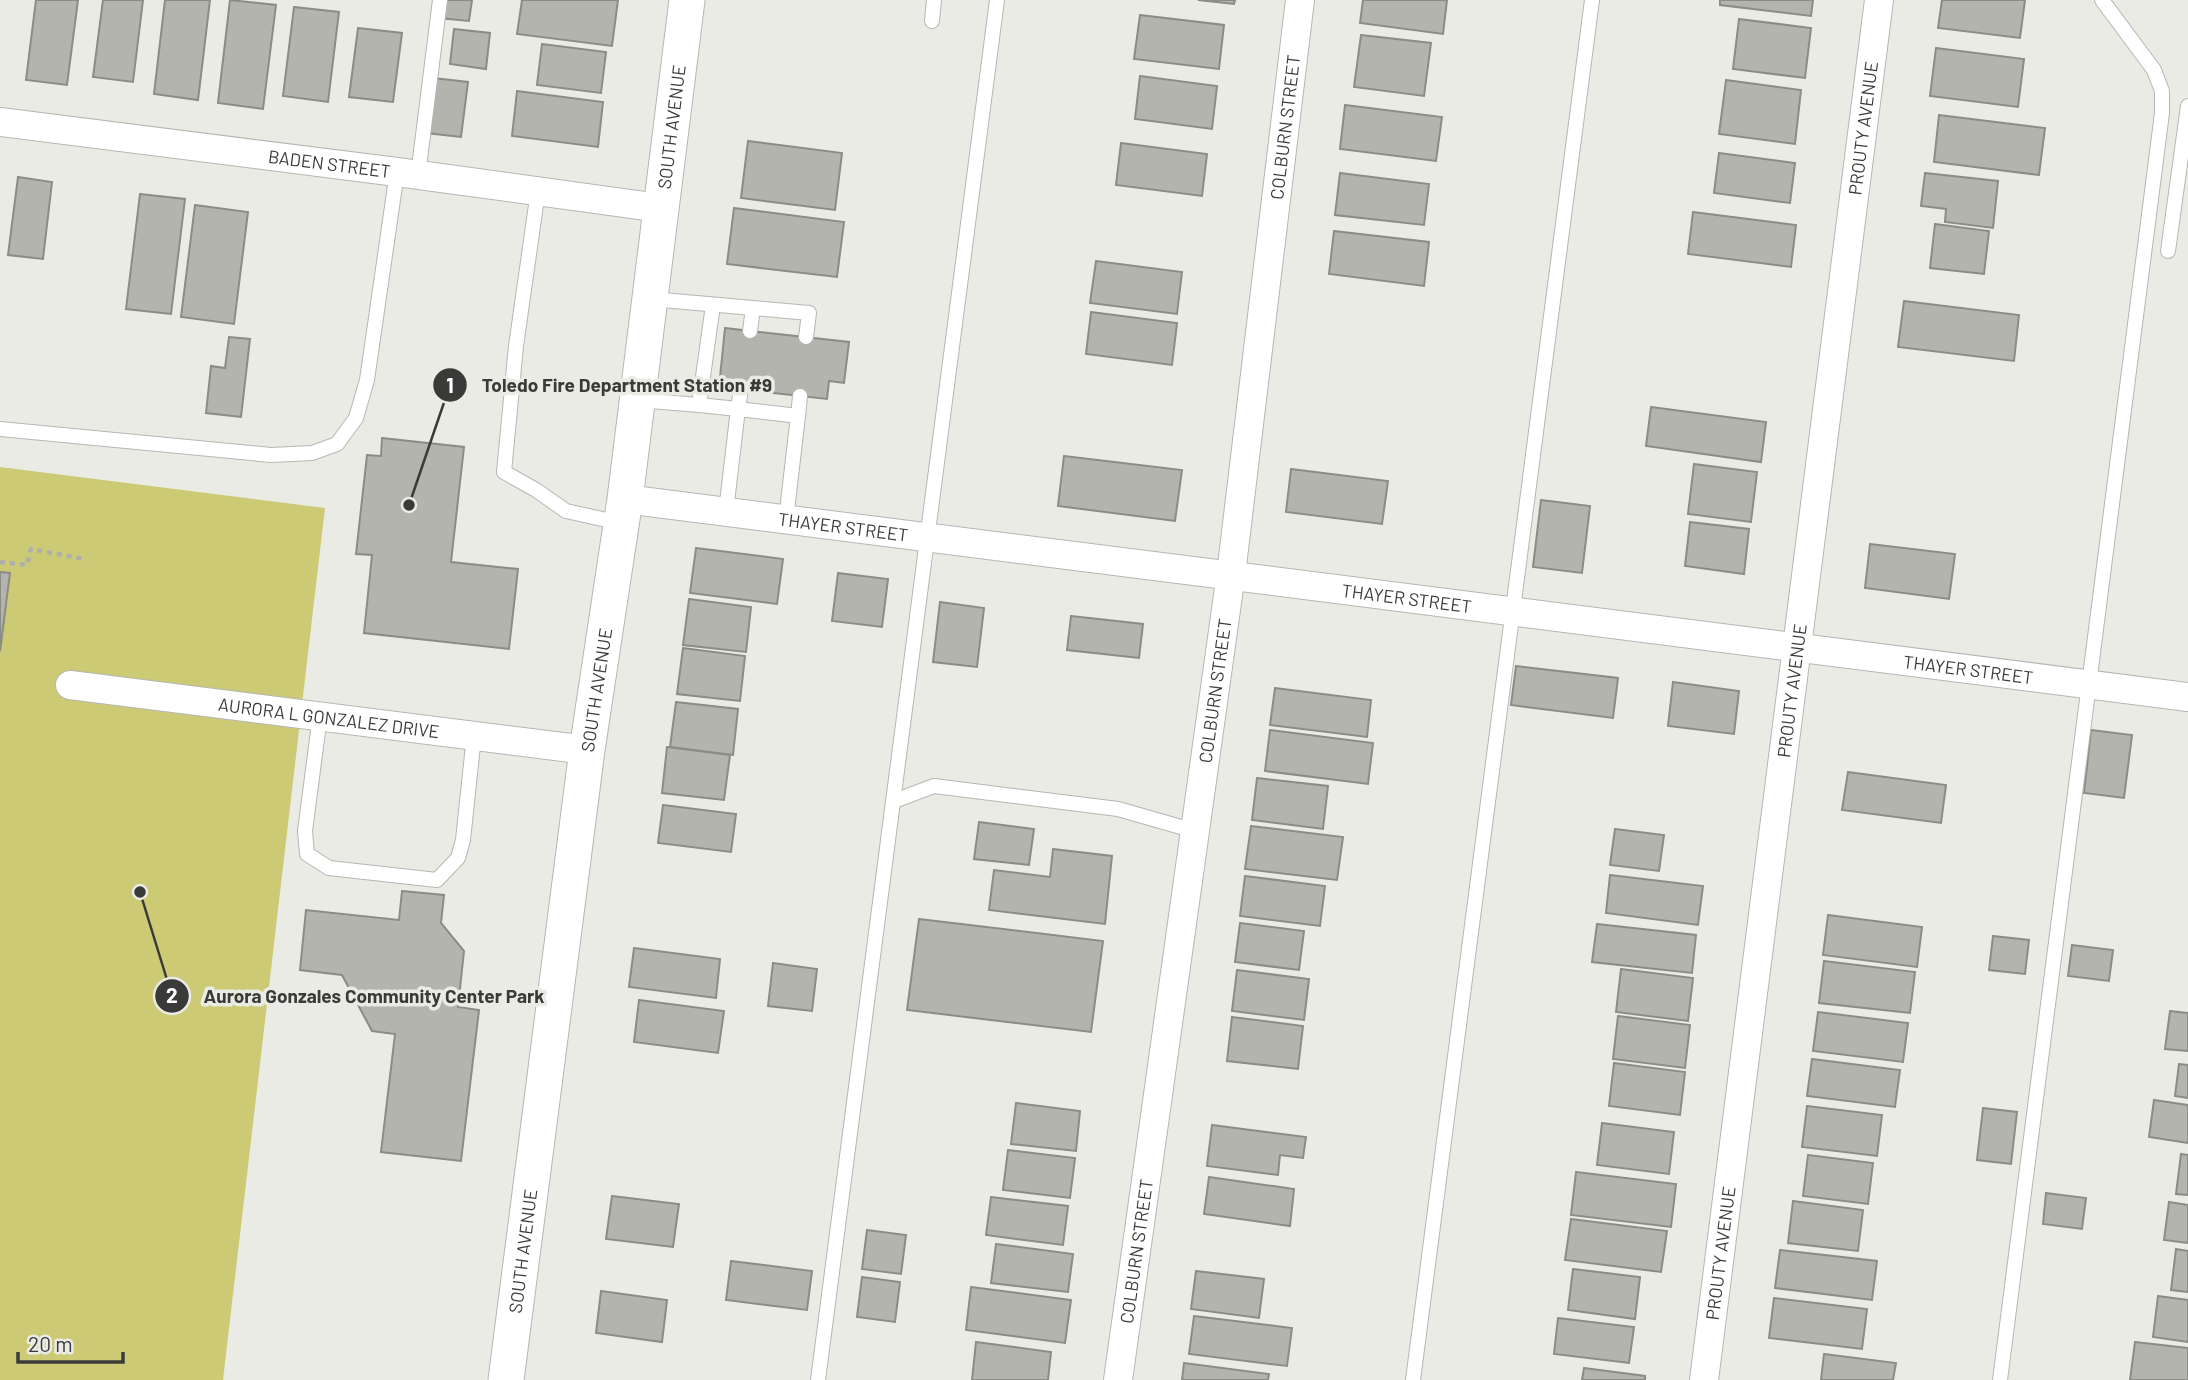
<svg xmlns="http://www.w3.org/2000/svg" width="2188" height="1380" font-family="Barlow,sans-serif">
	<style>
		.green { fill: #ccca74 }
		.building { fill: #b4b4af; stroke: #8c8c87; stroke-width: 2 }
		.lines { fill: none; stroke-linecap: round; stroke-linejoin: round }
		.service-casing { stroke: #b6b7b2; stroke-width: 16 }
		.minor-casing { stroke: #b6b7b2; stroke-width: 30 }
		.tertiary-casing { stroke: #b6b7b2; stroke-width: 37 }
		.path { stroke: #afafab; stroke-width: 4.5; stroke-dasharray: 5 5; stroke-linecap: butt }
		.service { stroke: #fff; stroke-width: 14 }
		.minor { stroke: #fff; stroke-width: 28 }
		.tertiary { stroke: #fff; stroke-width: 35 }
		.labels { text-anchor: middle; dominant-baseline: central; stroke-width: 7; stroke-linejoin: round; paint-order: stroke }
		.street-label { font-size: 18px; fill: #3a3a38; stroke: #ebebe6 }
		.leader { fill: none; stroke: #3a3a38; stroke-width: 2.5 }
		.callout-dot { fill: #3a3a38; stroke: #ebebe6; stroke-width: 2.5 }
		.mark-label { font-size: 21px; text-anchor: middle; font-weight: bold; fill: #fff }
		.callout-label { font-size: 19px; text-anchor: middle; font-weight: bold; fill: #3a3a38; stroke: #ebebe6; stroke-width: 7; stroke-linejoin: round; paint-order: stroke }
	</style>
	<rect width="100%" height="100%" fill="#ebebe6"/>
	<polygon class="green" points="0,467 325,508 223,1380 0,1380"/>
	<g class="building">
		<polygon points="36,0 78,0 67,85 26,80"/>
		<polygon points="103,0 143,0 133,82 93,77"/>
		<polygon points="165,0 210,0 198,100 154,94"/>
		<polygon points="230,0 276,5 263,109 218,103"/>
		<polygon points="441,0 472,0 469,21 439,18"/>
		<polygon points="522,0 618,0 612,46 517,34"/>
		<polygon points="1198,0 1235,0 1234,4"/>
		<polygon points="1363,0 1447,0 1443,34 1360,23"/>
		<polygon points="1720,0 1813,0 1811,16 1720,5"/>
		<polygon points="1942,0 2025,0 2020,38 1938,28"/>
		<polygon points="294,7 339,12 328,102 283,96"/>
		<polygon points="1140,15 1224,25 1219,69 1134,59"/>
		<polygon points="1739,19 1811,28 1805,78 1733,69"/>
		<polygon points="358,28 402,33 393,102 349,97"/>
		<polygon points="454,29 490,33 486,69 450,64"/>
		<polygon points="1361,35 1431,43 1424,96 1354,87"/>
		<polygon points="542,44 606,52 601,93 537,85"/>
		<polygon points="1936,48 2024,59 2018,107 1930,96"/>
		<polygon points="1140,76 1217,86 1212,129 1135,119"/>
		<polygon points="433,78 468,82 461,137 426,133"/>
		<polygon points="1726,80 1801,90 1795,144 1719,134"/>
		<polygon points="517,91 603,102 598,147 512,136"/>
		<polygon points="1345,105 1442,117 1436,161 1340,149"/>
		<polygon points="1939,115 2045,128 2039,175 1934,162"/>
		<polygon points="748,141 842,153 835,210 741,198"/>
		<polygon points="1121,143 1207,154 1202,196 1116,185"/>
		<polygon points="1719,153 1795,163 1790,203 1714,193"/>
		<polygon points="1340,173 1429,184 1424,225 1335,215"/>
		<polygon points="1925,173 1998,181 1993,228 1945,222 1946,209 1921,206"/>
		<polygon points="18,177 52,182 43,259 8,255"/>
		<polygon points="140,194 185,199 171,314 126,309"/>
		<polygon points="195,205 248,212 234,324 181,317"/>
		<polygon points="734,208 844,222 837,277 727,264"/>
		<polygon points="1693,212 1796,225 1791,267 1688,254"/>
		<polygon points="1935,224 1989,231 1984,274 1930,268"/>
		<polygon points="1334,231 1429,242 1424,286 1329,274"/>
		<polygon points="1096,261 1182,272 1177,314 1090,303"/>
		<polygon points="1904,301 2019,315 2014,361 1898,347"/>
		<polygon points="1091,312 1177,323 1172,365 1086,354"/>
		<polygon points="725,328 849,342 844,383 829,381 827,399 719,387"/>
		<polygon points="229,337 250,339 241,417 206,413 211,366 225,368"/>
		<polygon points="1651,407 1766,422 1761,462 1646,446"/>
		<polygon points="382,438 464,447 451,562 518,569 509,649 364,633 372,555 356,554 367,455 381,456"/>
		<polygon points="1064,456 1182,470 1175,521 1058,506"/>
		<polygon points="1694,464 1757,472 1751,522 1688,514"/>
		<polygon points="1291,469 1388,481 1382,524 1286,512"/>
		<polygon points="1541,500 1590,506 1582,573 1533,567"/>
		<polygon points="1690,522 1749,529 1744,574 1685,566"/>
		<polygon points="1870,544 1955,554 1949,599 1865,588"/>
		<polygon points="696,548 783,559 777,604 690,593"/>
		<polygon points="0,572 10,573 0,651"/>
		<polygon points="838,573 888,579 882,627 832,621"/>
		<polygon points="689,599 751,607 746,652 683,645"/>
		<polygon points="940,602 984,608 977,667 933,662"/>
		<polygon points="1071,616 1143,624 1139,658 1067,650"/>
		<polygon points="683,648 745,656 740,701 677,694"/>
		<polygon points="1516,666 1618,678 1613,718 1511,705"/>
		<polygon points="1673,682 1739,691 1734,734 1668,726"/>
		<polygon points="1275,688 1371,700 1367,737 1270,725"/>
		<polygon points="676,702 738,709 733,755 670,747"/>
		<polygon points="1270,730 1373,743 1368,784 1265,771"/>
		<polygon points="2091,730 2132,735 2124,798 2084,793"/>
		<polygon points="667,747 730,755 724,800 662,793"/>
		<polygon points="1848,772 1946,785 1941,823 1842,810"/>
		<polygon points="1257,778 1328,786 1323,829 1252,820"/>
		<polygon points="663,805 736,814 731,852 658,843"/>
		<polygon points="979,822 1034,829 1029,865 974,859"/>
		<polygon points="1251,826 1343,837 1337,880 1245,869"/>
		<polygon points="1615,829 1664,835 1659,871 1610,865"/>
		<polygon points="1053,849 1112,856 1105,924 989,910 994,870 1050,877"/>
		<polygon points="1610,875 1703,886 1698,925 1606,913"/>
		<polygon points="1245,876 1325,886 1320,926 1240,916"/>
		<polygon points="402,891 444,895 441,923 464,951 458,1007 479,1010 461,1161 381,1152 395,1034 372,1031 342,975 300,970 306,910 399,920"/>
		<polygon points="1828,915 1922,927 1917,967 1823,955"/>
		<polygon points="919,919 1103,941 1091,1032 907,1010"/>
		<polygon points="1240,923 1304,931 1299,970 1235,962"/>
		<polygon points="1597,924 1696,935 1692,973 1592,962"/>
		<polygon points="1993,936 2029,940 2025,974 1989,970"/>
		<polygon points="2072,945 2113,950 2109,981 2068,976"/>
		<polygon points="634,948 720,959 716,998 629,987"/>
		<polygon points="1824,961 1915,972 1910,1013 1819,1003"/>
		<polygon points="773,963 817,969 812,1011 768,1006"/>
		<polygon points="1621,969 1693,978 1688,1021 1616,1012"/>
		<polygon points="1237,970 1309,979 1304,1020 1232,1011"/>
		<polygon points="639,1000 724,1011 718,1053 634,1042"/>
		<polygon points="2170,1011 2188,1013 2188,1051 2165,1049"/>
		<polygon points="1818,1012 1908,1023 1903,1062 1813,1051"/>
		<polygon points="1618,1016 1690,1025 1685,1068 1613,1059"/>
		<polygon points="1232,1017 1303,1026 1298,1069 1227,1061"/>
		<polygon points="1812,1059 1900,1070 1895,1107 1807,1096"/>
		<polygon points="1614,1063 1685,1072 1680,1115 1609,1106"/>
		<polygon points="2179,1064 2188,1065 2188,1098 2175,1096"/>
		<polygon points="2154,1100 2188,1105 2188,1143 2149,1137"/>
		<polygon points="1016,1103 1080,1111 1076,1151 1011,1144"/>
		<polygon points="1807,1106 1882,1115 1877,1156 1802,1147"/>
		<polygon points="1983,1108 2017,1112 2011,1164 1977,1160"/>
		<polygon points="1602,1123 1674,1132 1669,1174 1597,1165"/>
		<polygon points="1212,1125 1306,1137 1303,1158 1280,1155 1278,1175 1207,1166"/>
		<polygon points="1008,1150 1075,1158 1070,1198 1003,1190"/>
		<polygon points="2181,1154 2188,1155 2188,1195 2176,1194"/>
		<polygon points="1808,1155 1873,1163 1868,1204 1803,1196"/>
		<polygon points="1576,1172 1676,1184 1671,1227 1571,1215"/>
		<polygon points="1209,1177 1294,1189 1290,1226 1204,1214"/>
		<polygon points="2046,1193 2086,1198 2082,1229 2043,1224"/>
		<polygon points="612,1196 679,1204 673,1247 606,1239"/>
		<polygon points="991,1197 1068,1206 1063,1245 986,1235"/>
		<polygon points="1793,1201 1863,1210 1858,1251 1788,1243"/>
		<polygon points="2169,1202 2188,1205 2188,1243 2164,1240"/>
		<polygon points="1571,1219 1667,1231 1661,1272 1565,1260"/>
		<polygon points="867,1230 906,1235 901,1274 862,1269"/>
		<polygon points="996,1244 1073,1254 1068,1292 991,1283"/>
		<polygon points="2176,1249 2188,1251 2188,1292 2171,1290"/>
		<polygon points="1780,1250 1877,1261 1872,1300 1775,1288"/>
		<polygon points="731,1261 812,1271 807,1310 726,1300"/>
		<polygon points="1573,1269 1640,1277 1635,1319 1568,1310"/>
		<polygon points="1196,1271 1264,1279 1259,1318 1191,1309"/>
		<polygon points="862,1277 900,1282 895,1322 857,1317"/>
		<polygon points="971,1287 1071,1300 1065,1343 966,1330"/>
		<polygon points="601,1291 667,1300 662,1342 596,1333"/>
		<polygon points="2158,1296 2188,1300 2188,1342 2153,1337"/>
		<polygon points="1774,1298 1867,1309 1862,1349 1769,1338"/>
		<polygon points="1194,1316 1292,1328 1287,1366 1189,1354"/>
		<polygon points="1558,1318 1634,1327 1629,1363 1554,1354"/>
		<polygon points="976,1342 1051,1352 1048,1380 972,1380"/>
		<polygon points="2135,1342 2188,1348 2188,1380 2130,1380"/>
		<polygon points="1824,1354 1896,1363 1893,1380 1821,1380"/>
		<polygon points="1184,1363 1269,1374 1268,1380 1182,1380"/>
		<polygon points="1584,1368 1645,1376 1645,1380 1582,1380"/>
	</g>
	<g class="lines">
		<defs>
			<g id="service">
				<polyline points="932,21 934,0"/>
				<polyline points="418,175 440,0"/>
				<polyline points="538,191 516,346 504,472 536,490 566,511 620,523"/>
				<polyline points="2168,251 2188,106"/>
				<polyline points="651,299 753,308 750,331"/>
				<polyline points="713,305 699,405 738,409 741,389"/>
				<polyline points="753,308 809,313 806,337"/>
				<polyline points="638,400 699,405"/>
				<polyline points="798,416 800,396"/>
				<polyline points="0,429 271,455 312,453 337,444 356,418 367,380 397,172"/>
				<polyline points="726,511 738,409 798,416 786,519"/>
				<polyline points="320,716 305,831 307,854 329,868 437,880 458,858 463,840 474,736"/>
				<polyline points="894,801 934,786 1118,809 1195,831"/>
				<polyline points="818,1380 997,0"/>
				<polyline points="1413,1380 1592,0"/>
				<polyline points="2000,1380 2162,113 2162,91 2154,70 2102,0"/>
			</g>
			<g id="minor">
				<path id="s1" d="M 0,122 L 397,172 L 660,208"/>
				<path id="s2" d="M 625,499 L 2188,697"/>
				<path id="s3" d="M 70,685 L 587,750"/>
				<path id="s4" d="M 1118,1380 L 1231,574 L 1300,0"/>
				<path id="s5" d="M 1704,1380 L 1879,0"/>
			</g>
			<g id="tertiary">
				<path id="s6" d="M 506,1380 L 587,750 L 625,499 L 687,0"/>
			</g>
		</defs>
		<use href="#service" class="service-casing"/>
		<use href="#minor" class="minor-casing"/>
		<use href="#tertiary" class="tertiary-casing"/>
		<polyline class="path" points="0,562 27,565 31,549 84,559"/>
		<use href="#service" class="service"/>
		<use href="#minor" class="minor"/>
		<use href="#tertiary" class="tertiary"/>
	</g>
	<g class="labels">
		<g class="street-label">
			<text stroke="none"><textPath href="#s5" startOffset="1262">PROUTY AVENUE</textPath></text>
			<text stroke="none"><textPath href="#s6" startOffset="1264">SOUTH AVENUE</textPath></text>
			<text stroke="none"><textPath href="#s4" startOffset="1264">COLBURN STREET</textPath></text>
			<text stroke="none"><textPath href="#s1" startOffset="332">BADEN STREET</textPath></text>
			<text stroke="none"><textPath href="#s2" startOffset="220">THAYER STREET</textPath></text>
			<text stroke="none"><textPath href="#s2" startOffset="788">THAYER STREET</textPath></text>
			<text stroke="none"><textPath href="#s2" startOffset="1354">THAYER STREET</textPath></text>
			<text stroke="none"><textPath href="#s6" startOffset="696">SOUTH AVENUE</textPath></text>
			<text stroke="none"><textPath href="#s5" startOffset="695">PROUTY AVENUE</textPath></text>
			<text stroke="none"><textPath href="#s4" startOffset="696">COLBURN STREET</textPath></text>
			<text stroke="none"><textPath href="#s3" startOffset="261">AURORA L GONZALEZ DRIVE</textPath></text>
			<text stroke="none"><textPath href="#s6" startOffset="130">SOUTH AVENUE</textPath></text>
			<text stroke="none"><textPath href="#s4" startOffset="130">COLBURN STREET</textPath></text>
			<text stroke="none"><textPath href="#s5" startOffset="128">PROUTY AVENUE</textPath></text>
		</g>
	</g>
	<path class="leader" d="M409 505L450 385M140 892L172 996"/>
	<g class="callout-dot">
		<circle cx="409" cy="505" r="7"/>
		<circle cx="140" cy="892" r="7"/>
		<circle cx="450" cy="385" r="18"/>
		<circle cx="172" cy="996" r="18"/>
	</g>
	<g class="mark-label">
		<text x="450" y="393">1</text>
		<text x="172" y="1003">2</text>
	</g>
	<g class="callout-label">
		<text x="627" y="392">Toledo Fire Department Station #9</text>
		<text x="374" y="1003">Aurora Gonzales Community Center Park</text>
	</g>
	<path d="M18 1352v10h105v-10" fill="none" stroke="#3a3a38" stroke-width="3.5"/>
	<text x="28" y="1352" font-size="21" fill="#3a3a38" stroke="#ebebe6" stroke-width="5" paint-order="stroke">20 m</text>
</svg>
